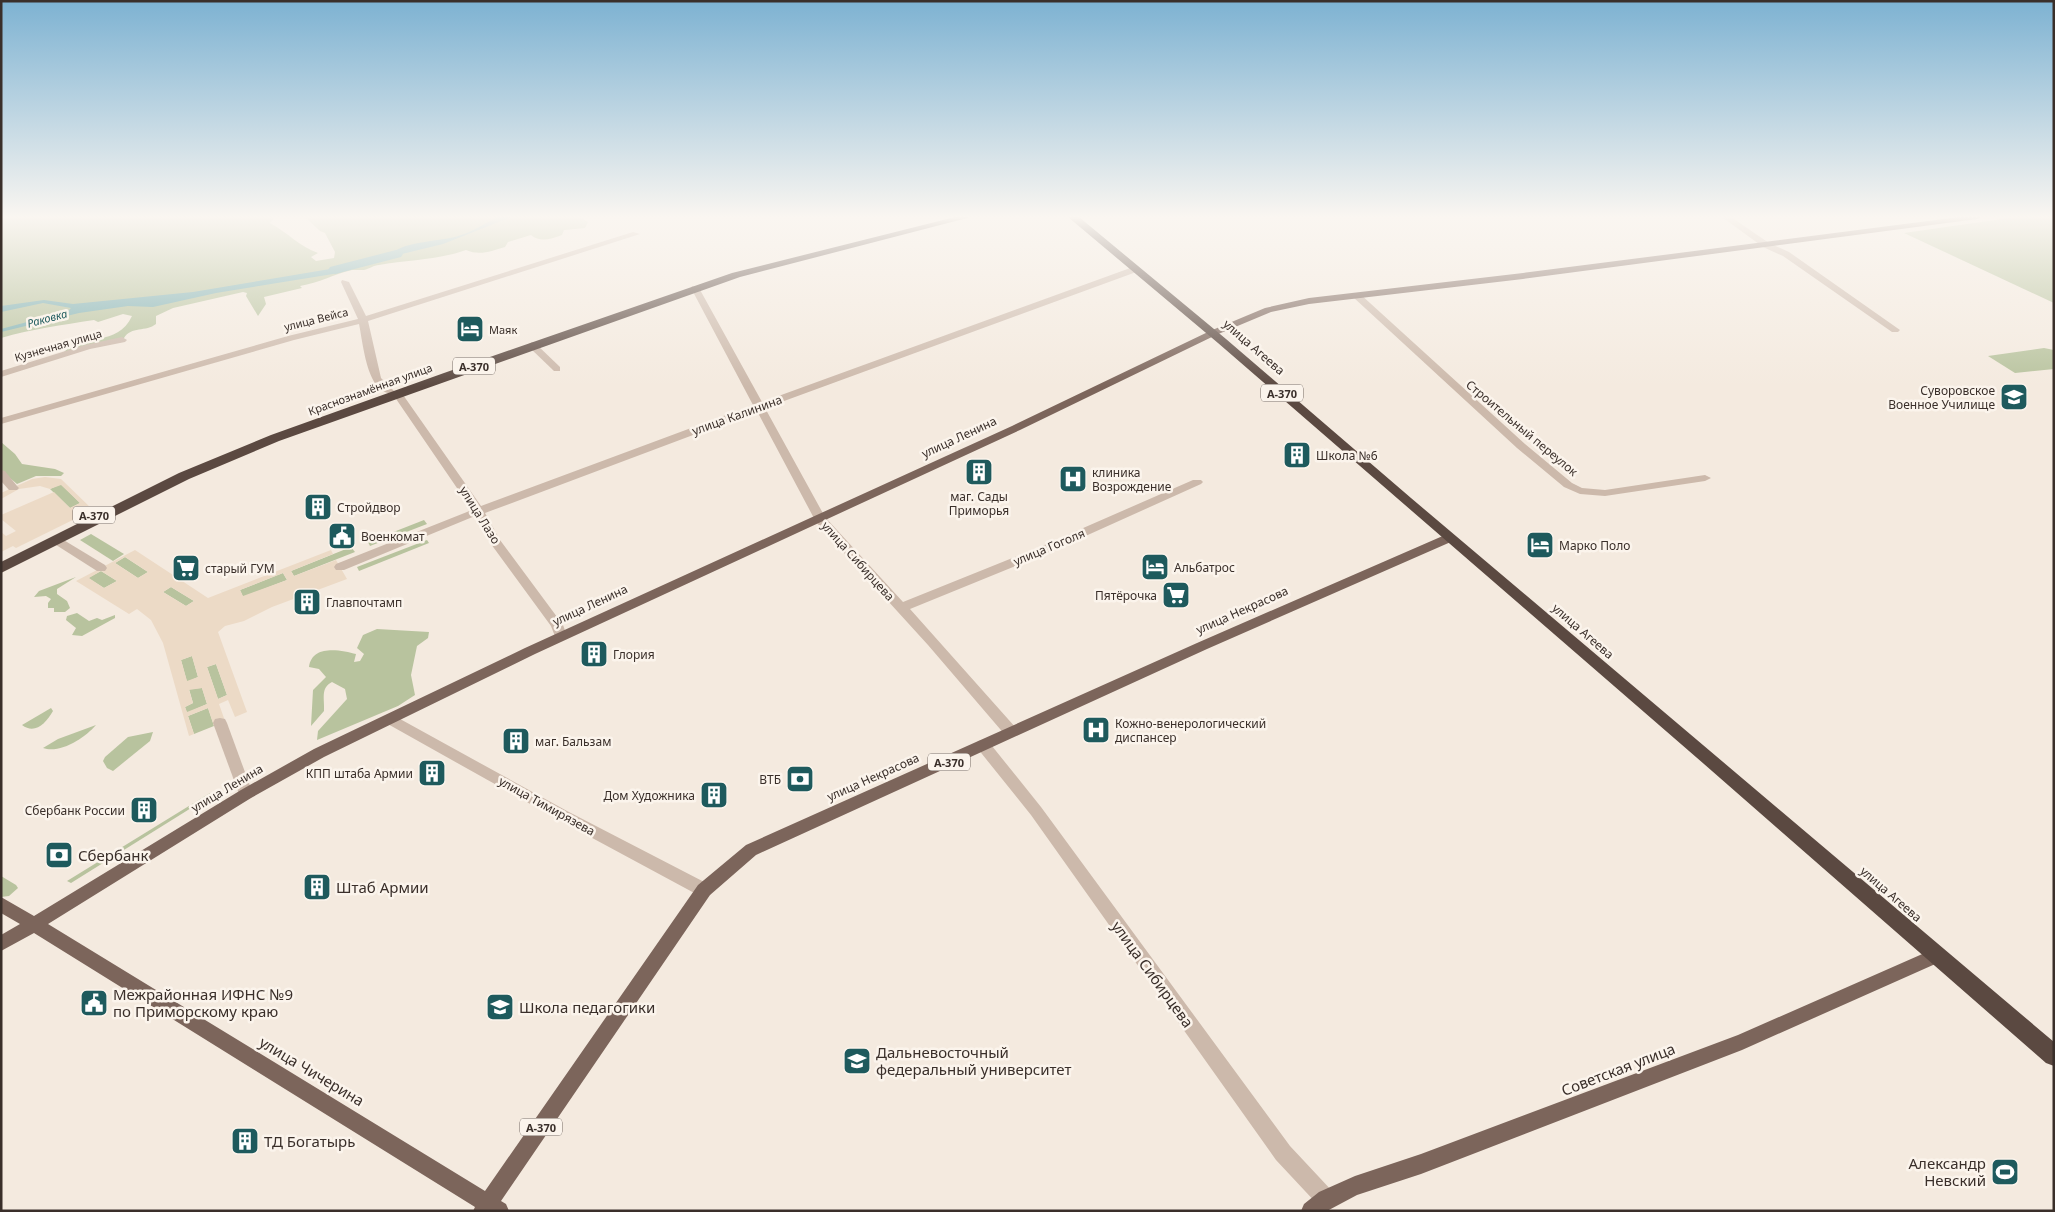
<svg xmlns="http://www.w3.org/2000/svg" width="2055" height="1212" font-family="'Noto Sans',sans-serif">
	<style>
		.green { fill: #b8c39e }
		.plaza { fill: #ecdac6; fill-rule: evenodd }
		.water { fill: #7db0b2 }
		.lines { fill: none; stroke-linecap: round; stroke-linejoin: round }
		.river { fill: #7db0b2; fill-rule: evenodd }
		.minor { fill: #ccb9ab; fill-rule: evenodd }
		.major { fill: #7c655b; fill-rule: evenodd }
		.highway { fill: #5b4941; fill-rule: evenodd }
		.labels { text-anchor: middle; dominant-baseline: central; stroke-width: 5; stroke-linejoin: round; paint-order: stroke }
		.far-water-label { font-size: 11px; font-style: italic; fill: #1e5a5d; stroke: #fbf4ec }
		.far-street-label { font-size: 11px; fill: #3a2f2a; stroke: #fbf4ec }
		.far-poi-label { font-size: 11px; fill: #3a2f2a; stroke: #fbf4ec; text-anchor: start }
		.shield { fill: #fbf4ec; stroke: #746a64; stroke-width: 1 }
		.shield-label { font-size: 11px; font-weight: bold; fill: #3a2f2a }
		.street-label { font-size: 12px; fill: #3a2f2a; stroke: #fbf4ec }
		.poi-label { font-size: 12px; fill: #3a2f2a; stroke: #fbf4ec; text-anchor: start }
		.near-poi-label { font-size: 15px; fill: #3a2f2a; stroke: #fbf4ec; text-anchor: start }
		.near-street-label { font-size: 15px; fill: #3a2f2a; stroke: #fbf4ec }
	</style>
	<rect width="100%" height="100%" fill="#f4eadf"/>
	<g class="green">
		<path d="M 1,217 L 275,217 L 270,223 C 287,232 300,247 318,253 L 311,257 L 316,261 L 334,258 L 335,252 L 325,233 L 320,231 L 305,217 L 579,217 L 588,222 L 585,228 L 564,230 L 562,235 C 550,239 541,243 531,235 L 508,242 L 505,247 C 491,251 480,256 466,250 C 438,260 407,260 379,265 C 374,265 369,269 364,270 C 360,270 356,270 352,270 C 334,274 319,283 300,286 L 302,288 L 264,297 L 266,304 L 258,316 L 246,296 L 247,293 L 243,292 L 173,308 L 156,316 L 156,324 C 146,332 131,326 124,338 L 64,352 C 83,332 117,348 132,316 L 123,314 L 98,322 L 94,320 C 62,325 32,329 1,338 Z"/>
		<polygon points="2016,217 2054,217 2054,303 1904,233"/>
		<polygon points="2044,348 2054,350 2054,369 2015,373 1988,356"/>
		<polygon points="1,442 15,454 22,464 55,469 64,473 61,476 36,476 17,484 10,478 1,482"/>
		<polygon points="61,484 80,503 70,508 50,489"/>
		<polygon points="424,520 427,524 370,546 368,542"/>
		<polygon points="91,534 124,554 113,561 80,540"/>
		<polygon points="427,540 429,543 359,571 357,567"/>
		<polygon points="351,547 355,552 294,576 291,571"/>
		<polygon points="125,557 148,572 138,578 115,563"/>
		<polygon points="101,571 117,581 104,588 88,578"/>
		<polygon points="283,573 287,580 243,597 240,590"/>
		<polygon points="76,577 57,589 57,594 67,601 70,608 65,612 54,612 54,608 48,608 48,603 51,599 46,596 34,597 39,591"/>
		<polygon points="171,587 194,601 186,606 163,592"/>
		<polygon points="77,613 89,621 97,618 102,620 115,615 115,618 82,636 72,635 76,628 66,620 67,616"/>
		<path d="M 377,629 L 429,632 L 428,638 L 417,646 L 411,675 L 415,695 L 398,706 L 317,740 L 318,731 L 347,699 L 345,689 L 332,682 C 320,688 325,699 324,711 L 311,726 L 313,690 L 326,677 L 319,669 L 309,667 C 312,644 341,650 356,654 L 354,662 L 360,661 L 364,654 L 357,648 L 363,635 Z"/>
		<polygon points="192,656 198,677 187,682 181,660"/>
		<polygon points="216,664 227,695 218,699 207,667"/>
		<polygon points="202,688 207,704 187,713 185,707 193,703 189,689"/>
		<path d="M 51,708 L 53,711 C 46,723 35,735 22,725 Z"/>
		<polygon points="208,708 214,726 194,734 188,716"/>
		<path d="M 96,725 C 85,738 60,754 43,748 L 58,739 Z"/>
		<polygon points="153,732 150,741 113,771 107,768 103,761 105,757 128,737"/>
		<polygon points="210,793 212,795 71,883 67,881"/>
		<polygon points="1,876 16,885 18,888 9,896 1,897"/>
	</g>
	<g class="plaza">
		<polygon points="45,477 61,479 93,510 16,548 13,546 1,552 1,532 6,536 16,531 1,519 1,515 54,492 70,508 80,503 61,485 50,489 40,486 19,489 1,499 1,493 32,479"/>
		<path d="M 135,550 L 208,598 L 331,550 L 333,554 L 291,571 L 294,576 L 336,560 L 347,579 L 272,607 L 244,621 L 225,626 L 218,632 L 247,712 L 235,717 L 228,700 L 219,704 L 225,721 L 214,726 L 208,708 L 188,716 L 194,734 L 189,736 L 163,643 L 151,620 L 137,609 L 129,614 L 76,581 ZM 125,557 L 148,572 L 138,578 L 115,563 ZM 101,571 L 117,581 L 104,588 L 89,578 ZM 283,573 L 287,580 L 243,596 L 240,590 ZM 171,587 L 194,601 L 186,606 L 163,592 ZM 192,656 L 198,677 L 187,681 L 181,660 ZM 216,664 L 227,695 L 218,699 L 207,667 ZM 202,688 L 207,704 L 187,712 L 185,707 L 193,703 L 189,690 Z"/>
	</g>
	<g class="water">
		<path d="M 498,217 L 511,217 L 443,244 L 369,262 C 374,257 382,261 387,256 C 409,238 440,244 467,233 C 477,229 487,222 498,217 Z"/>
		<polygon points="360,264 339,273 216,293 153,307 128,306 79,313 1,332 1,329 68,311 71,308 43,303 1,312 1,306 44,300 73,304 193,292"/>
	</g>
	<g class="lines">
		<polygon class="river" points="396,250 403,254 401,257 335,274 328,270 330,267"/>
		<g class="minor">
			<polygon points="1722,217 1731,217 1769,243 1789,252 1900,330 1898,332 1892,332 1783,256 1763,247"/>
			<path d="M 633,232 L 640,234 L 368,321 L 381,378 L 395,392 L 401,392 L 481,506 L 753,405 L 691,288 L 692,286 L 699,288 L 762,402 L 1133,267 L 1139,267 L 1139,271 L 765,408 L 825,517 L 903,602 L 1042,546 L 1193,480 L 1201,480 L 1203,482 L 1201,484 L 1050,552 L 910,609 L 1016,728 L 1018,732 L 1016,736 L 1006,736 L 928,645 L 816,522 L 757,411 L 485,513 L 500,540 L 563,625 L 567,636 L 561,641 L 556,639 L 551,626 L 491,544 L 475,516 L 344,570 L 336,570 L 334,567 L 336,564 L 472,510 L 392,393 C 367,395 363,342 359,324 L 294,340 L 1,424 L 1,418 L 288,336 L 358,319 L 341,282 L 342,280 L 349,282 L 366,316 Z"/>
			<polygon points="1353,293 1359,293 1525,444 1572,483 1582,488 1605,490 1705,475 1711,478 1705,481 1605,496 1580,494 1564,487 1517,448 1353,297"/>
			<polygon points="122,337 127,340 125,342 90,349 1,377 1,371 85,345"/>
			<polygon points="532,342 535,343 560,367 560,371 554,371 529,347 527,345"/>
			<polygon points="1,470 5,471 17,486 19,488 17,490 9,490 1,481"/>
			<polygon points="57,536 105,565 107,568 105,571 97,571 53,543 51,540"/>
			<polygon points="391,714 567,811 710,885 712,890 710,895 704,897 698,895 557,819 386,723 384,719 386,715"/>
			<polygon points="220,718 225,719 227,723 253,794 251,798 246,800 241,798 239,794 213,723 215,719"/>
			<polygon points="983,740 988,741 1041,807 1290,1146 1333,1192 1336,1199 1333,1206 1326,1209 1319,1206 1276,1160 1031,815 978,749 976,745 978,741"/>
		</g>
		<g class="major">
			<polygon points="1959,217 1981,217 1977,219 1523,279 1309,304 1271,312 1216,335 1020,430 535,654 324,757 251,798 48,924 485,1191 698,885 746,845 1197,643 1445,535 1453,535 1455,538 1453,541 1207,649 756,855 710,895 501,1201 506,1204 509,1211 473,1211 475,1207 34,933 1,951 1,935 20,924 1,913 1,897 34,916 241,790 314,749 525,648 1012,426 1210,331 1265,308 1309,298 1523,273"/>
			<polygon points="1936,948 1942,951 1944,956 1942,961 1742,1050 1421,1174 1357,1195 1327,1211 1301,1211 1304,1204 1319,1192 1355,1176 1421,1154 1738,1035"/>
		</g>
		<g class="highway">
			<polygon points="955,217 971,217 740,277 279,441 189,479 1,573 1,562 179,473 271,435 444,373 732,273"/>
			<polygon points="1068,217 1079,217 1226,339 1411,498 2054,1042 2054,1066 2046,1063 1704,764 1218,343"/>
		</g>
	</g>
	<linearGradient id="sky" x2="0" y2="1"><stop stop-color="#7db2d2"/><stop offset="0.56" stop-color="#faf6f1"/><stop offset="1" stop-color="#faf6f1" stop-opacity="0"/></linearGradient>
	<rect width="2055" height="387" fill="url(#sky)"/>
	<defs>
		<symbol id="hotel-square" viewBox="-11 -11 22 22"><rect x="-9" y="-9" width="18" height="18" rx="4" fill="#1e5a5d" stroke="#fbf4ec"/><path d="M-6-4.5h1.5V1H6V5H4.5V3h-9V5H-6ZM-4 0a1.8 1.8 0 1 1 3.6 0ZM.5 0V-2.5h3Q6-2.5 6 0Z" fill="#fff"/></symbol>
		<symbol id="university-square" viewBox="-11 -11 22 22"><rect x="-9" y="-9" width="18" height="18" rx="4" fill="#1e5a5d" stroke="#fbf4ec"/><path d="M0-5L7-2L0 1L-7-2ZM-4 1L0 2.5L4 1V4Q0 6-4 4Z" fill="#fff"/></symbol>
		<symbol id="building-square" viewBox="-11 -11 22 22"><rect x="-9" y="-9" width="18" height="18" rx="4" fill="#1e5a5d" stroke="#fbf4ec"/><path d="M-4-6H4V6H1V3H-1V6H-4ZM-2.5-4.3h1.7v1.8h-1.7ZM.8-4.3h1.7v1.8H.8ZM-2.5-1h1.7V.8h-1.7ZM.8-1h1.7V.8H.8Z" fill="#fff"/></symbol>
		<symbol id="hospital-square" viewBox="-11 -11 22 22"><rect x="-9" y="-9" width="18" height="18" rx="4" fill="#1e5a5d" stroke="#fbf4ec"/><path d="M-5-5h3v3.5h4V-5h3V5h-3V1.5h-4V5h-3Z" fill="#fff"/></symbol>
		<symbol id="civic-square" viewBox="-11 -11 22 22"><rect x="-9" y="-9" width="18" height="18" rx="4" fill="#1e5a5d" stroke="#fbf4ec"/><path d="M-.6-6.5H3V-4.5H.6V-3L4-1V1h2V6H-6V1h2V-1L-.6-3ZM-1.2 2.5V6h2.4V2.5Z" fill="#fff"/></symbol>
		<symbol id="supermarket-square" viewBox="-11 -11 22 22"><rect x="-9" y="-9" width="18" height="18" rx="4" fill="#1e5a5d" stroke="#fbf4ec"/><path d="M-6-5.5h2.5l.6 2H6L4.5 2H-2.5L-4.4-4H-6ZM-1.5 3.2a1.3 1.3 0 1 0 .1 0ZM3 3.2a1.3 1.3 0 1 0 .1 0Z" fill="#fff"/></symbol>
		<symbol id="bank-square" viewBox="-11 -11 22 22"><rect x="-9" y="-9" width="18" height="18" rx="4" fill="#1e5a5d" stroke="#fbf4ec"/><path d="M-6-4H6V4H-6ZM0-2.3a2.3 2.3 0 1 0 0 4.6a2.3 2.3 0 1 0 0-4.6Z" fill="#fff"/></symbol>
		<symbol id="stadium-square" viewBox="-11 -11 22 22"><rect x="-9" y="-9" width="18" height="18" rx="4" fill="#1e5a5d" stroke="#fbf4ec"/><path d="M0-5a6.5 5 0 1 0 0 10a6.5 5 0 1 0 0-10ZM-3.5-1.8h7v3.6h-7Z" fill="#fff"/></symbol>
	</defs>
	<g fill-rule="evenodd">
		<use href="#hotel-square" x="454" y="313" width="32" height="32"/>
		<use href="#university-square" x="1998" y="381" width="32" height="32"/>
		<use href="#building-square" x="1281" y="439" width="32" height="32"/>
		<use href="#building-square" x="963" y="456" width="32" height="32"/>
		<use href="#hospital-square" x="1057" y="463" width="32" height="32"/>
		<use href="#building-square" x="302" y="491" width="32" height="32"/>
		<use href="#civic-square" x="326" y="520" width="32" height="32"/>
		<use href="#hotel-square" x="1524" y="529" width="32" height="32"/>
		<use href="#hotel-square" x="1139" y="551" width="32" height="32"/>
		<use href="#supermarket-square" x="170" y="552" width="32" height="32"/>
		<use href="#supermarket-square" x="1160" y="579" width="32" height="32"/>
		<use href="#building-square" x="291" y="586" width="32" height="32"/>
		<use href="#building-square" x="578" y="638" width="32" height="32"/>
		<use href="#hospital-square" x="1080" y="714" width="32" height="32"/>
		<use href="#building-square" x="500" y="725" width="32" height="32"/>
		<use href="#building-square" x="416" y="757" width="32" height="32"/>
		<use href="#bank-square" x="784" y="763" width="32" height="32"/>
		<use href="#building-square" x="698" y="779" width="32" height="32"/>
		<use href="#building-square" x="128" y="794" width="32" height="32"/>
		<use href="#bank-square" x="43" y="839" width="32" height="32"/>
		<use href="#building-square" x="301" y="871" width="32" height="32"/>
		<use href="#civic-square" x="78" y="987" width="32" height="32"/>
		<use href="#university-square" x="484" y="991" width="32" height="32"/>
		<use href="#university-square" x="841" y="1045" width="32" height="32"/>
		<use href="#building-square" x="229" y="1125" width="32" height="32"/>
		<use href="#stadium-square" x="1989" y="1156" width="32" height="32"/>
	</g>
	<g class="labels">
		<g class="far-water-label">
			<text transform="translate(47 318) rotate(-15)">Раковка</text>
		</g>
		<g class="far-street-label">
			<text transform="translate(316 319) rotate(-14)">улица Вейса</text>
			<text transform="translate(58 345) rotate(-16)">Кузнечная улица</text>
			<text transform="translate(370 389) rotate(-20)">Краснознамённая улица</text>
		</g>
		<g class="far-poi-label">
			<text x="489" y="329">Маяк</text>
		</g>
		<g class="shield">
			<rect x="453" y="357.5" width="42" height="17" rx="4"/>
			<rect x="1261" y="384.5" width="42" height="17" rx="4"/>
			<rect x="73" y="506.5" width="42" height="17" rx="4"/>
			<rect x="928" y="753.5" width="42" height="17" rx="4"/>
			<rect x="520" y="1118.5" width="42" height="17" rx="4"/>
		</g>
		<g class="shield-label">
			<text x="474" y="366">А-370</text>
			<text x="1282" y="393">А-370</text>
			<text x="94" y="515">А-370</text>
			<text x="949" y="762">А-370</text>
			<text x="541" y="1127">А-370</text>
		</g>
		<g class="street-label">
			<text transform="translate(1254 347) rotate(41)">улица Агеева</text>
			<text transform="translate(737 415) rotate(-20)">улица Калинина</text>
			<text transform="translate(1522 428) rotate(40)">Строительный переулок</text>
			<text transform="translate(959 437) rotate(-25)">улица Ленина</text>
			<text transform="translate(480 515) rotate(58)">улица Лазо</text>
			<text transform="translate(1049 547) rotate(-23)">улица Гоголя</text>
			<text transform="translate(858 561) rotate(48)">улица Сибирцева</text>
			<text transform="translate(590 605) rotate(-25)">улица Ленина</text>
			<text transform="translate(1242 610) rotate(-24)">улица Некрасова</text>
			<text transform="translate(1583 631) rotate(41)">улица Агеева</text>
			<text transform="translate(873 777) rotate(-24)">улица Некрасова</text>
			<text transform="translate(227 788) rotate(-31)">улица Ленина</text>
			<text transform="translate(547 806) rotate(29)">улица Тимирязева</text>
			<text transform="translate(1891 894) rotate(41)">улица Агеева</text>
		</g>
		<g class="poi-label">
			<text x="1995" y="390" text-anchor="end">Суворовское<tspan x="1995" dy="14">Военное Училище</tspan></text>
			<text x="1316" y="455">Школа №6</text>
			<text x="1092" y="472">клиника<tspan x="1092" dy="14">Возрождение</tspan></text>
			<text x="979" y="496" text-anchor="middle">маг. Сады<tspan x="979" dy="14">Приморья</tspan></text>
			<text x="337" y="507">Стройдвор</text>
			<text x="361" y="536">Военкомат</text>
			<text x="1559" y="545">Марко Поло</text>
			<text x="1174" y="567">Альбатрос</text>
			<text x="205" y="568">старый ГУМ</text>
			<text x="1157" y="595" text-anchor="end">Пятёрочка</text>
			<text x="326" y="602">Главпочтамп</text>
			<text x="613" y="654">Глория</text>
			<text x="1115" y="723">Кожно-венерологический<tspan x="1115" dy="14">диспансер</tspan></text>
			<text x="535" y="741">маг. Бальзам</text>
			<text x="413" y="773" text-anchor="end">КПП штаба Армии</text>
			<text x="781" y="779" text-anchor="end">ВТБ</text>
			<text x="695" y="795" text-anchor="end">Дом Художника</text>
			<text x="125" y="810" text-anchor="end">Сбербанк России</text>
		</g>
		<g class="near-poi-label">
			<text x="78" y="855">Сбербанк</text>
			<text x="336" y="887">Штаб Армии</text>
			<text x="113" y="994">Межрайонная ИФНС №9<tspan x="113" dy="17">по Приморскому краю</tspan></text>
			<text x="519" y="1007">Школа педагогики</text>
			<text x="876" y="1052">Дальневосточный<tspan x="876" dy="17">федеральный университет</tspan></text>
			<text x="264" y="1141">ТД Богатырь</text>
			<text x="1986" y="1163" text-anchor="end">Александр<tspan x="1986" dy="17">Невский</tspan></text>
		</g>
		<g class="near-street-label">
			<text transform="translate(1153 974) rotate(54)">улица Сибирцева</text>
			<text transform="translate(1618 1069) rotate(-21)">Советская улица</text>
			<text transform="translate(312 1071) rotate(31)">улица Чичерина</text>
		</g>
	</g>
	<rect width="2055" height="1212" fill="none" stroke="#3a2f2a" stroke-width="5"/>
</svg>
